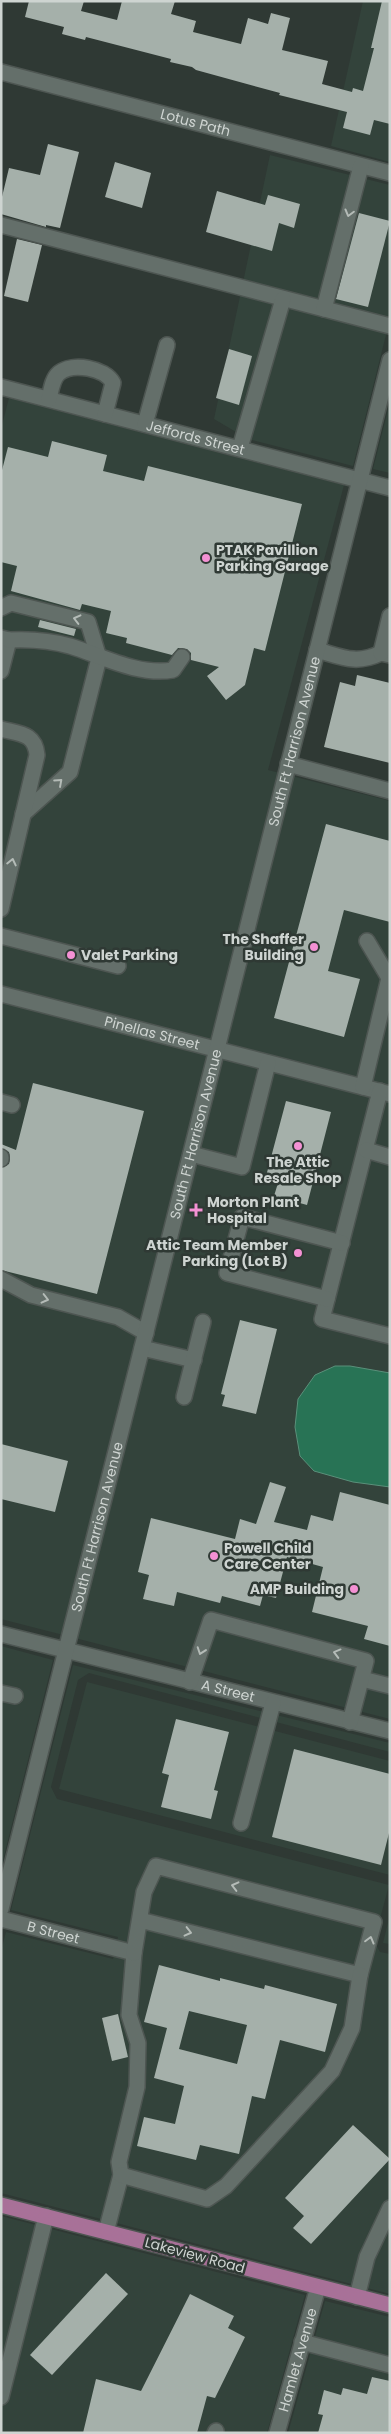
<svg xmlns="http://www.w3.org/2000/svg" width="391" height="2434" font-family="Poppins,sans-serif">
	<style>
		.built { fill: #33433b }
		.water { fill: #287355; stroke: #5a907a }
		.building { fill: #a5b0aa; fill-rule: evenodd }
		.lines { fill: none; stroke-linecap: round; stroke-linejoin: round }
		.minor-casing { stroke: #4e5652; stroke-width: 18 }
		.major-casing { stroke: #4e5652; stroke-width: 18 }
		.minor { stroke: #646f6a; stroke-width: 15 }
		.major { stroke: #a87198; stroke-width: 15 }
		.oneway { stroke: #b4bbb7 }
		.poi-dot { fill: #f491d4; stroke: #2f3934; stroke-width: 2 }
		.labels { text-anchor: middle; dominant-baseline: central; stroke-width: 5; stroke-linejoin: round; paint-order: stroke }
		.street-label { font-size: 14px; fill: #ced4d1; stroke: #2f3934 }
		.poi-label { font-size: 14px; font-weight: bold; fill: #ced4d1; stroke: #2f3934; text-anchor: start }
	</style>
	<rect width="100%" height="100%" fill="#2f3934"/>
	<g class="built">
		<polygon points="363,1 390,1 390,162 331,146"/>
		<polygon points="270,155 390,185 390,319 353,466 248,439 214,419"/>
		<polygon points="9,398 344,485 268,770 390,801 390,1719 1,1619 1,429"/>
		<polygon points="390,402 390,473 373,469"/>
		<polygon points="1,1646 53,1660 1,1868"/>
		<polygon points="73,1665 390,1743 390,1752 89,1673 78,1680 51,1787 57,1799 389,1885 374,1941 380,1952 390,1954 390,2294 1,2193 1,1951 6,1932 113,1959 118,1937 11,1910"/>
		<polygon points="87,1682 390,1761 390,1875 59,1789"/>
		<polygon points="390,1915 390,1944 383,1943"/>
		<polygon points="1,2216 305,2295 267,2433 1,2433"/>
		<polygon points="325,2301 390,2317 390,2433 288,2433"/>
	</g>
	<polygon class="water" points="335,1366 350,1366 390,1373 390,1487 353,1482 314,1471 300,1456 295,1427 298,1399 315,1375"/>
	<g class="building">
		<polygon points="29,1 84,1 81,11 117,20 122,1 175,1 171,14 196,21 193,32 241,44 248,18 268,24 271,13 290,18 282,50 328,61 322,84 352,92 353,88 363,91 374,48 371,48 382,1 390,1 390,124 374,120 370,135 343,128 347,112 279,95 280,93 196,70 192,67 170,62 171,59 86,37 85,40 62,34 64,27 25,17"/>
		<polygon points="48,144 79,152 60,228 46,225 46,227 1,214 1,201 9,168 40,175"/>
		<polygon points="115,162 151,173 142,208 105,197"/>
		<polygon points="217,191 265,205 268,195 300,204 294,228 279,223 272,251 206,232"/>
		<polygon points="359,213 390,221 368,307 336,299"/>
		<polygon points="17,239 42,245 28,302 4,296"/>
		<polygon points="229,349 252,356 239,405 216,398"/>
		<polygon points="52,441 107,455 103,471 144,481 148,466 302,504 265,651 254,648 245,685 226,700 207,676 219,667 191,660 191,653 187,649 178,648 172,655 126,643 127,638 106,633 111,611 82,604 80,610 11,591 17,566 1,562 1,474 8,447 48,457"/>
		<polygon points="40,620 76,629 74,636 38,627"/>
		<polygon points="357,675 390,683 390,763 324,747 340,682 355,686"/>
		<polygon points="326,824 390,841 390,922 344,910 328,971 360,979 344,1037 274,1018"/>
		<polygon points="33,1083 144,1111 97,1294 1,1270 1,1168 9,1164 10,1159 9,1152 1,1148 1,1144 16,1150"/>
		<polygon points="286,1101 331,1112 307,1205 274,1196 278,1183 265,1180"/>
		<polygon points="240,1320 277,1329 256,1414 222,1406 225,1395 221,1394"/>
		<polygon points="1,1444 68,1461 55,1512 1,1499"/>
		<polygon points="270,1482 286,1487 274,1522 307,1530 311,1515 333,1521 340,1492 390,1505 390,1646 364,1639 368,1626 312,1612 323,1567 287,1557 276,1598 263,1595 260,1606 222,1596 220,1603 177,1592 174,1606 143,1599 149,1575 138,1572 151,1518 235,1539 240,1519 256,1524"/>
		<polygon points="176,1719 229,1732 214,1790 218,1791 211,1819 161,1807 169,1775 162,1773"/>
		<polygon points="294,1749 390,1774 390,1829 381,1865 272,1837"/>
		<path d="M 159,1965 L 220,1981 L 220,1978 L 264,1989 L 265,1985 L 337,2004 L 325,2052 L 280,2040 L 265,2099 L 252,2096 L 239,2154 L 200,2145 L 196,2160 L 137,2146 L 144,2117 L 175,2124 L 184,2086 L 154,2078 L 167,2028 L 144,2022 ZM 189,2011 L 247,2025 L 237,2064 L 179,2049 Z"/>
		<polygon points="118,2014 128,2057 112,2061 102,2018"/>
		<polygon points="353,2125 390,2159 311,2244 293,2228 304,2216 285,2198"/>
		<polygon points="106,2273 128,2294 52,2375 30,2355"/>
		<polygon points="190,2294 234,2316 228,2328 245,2337 215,2398 207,2396 197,2433 83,2433 96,2379 141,2391"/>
		<polygon points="372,2377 390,2381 390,2433 318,2433 323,2415 318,2414 324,2390 341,2395 343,2388 367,2394"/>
	</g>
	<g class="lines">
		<defs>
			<g id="minor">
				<path id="s1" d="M 1,72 L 390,173"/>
				<polyline points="1,225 390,326"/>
				<polyline points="324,309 361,166"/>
				<path id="s2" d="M 1,387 L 390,488"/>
				<path d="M 49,399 C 51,391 52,379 59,373 C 73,362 105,368 113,383 L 105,414"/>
				<polyline points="145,424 167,345"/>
				<polyline points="240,448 283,299"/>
				<polyline points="1,608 11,603 88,622 99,658 70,772 23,814"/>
				<polyline points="1,638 9,640 1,671"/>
				<path d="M 9,640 C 30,639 49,640 70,646 C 102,656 138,676 173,670 L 182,657"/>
				<path d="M 317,650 C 342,657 356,665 381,653 L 390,655"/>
				<polyline points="381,653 390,616"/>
				<path d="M 1,729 C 20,734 35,733 37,755 L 1,909"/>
				<polyline points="288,764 390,791"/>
				<polyline points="1,936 118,966"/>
				<path id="s3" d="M 1,994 L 390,1094"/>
				<polyline points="363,1087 389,978 367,941"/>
				<polyline points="380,1091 322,1319 390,1336"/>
				<polyline points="1,1102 12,1105"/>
				<polyline points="366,1150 390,1157"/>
				<polyline points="191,1154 242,1167 268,1063"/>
				<polyline points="1,1157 1,1159"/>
				<polyline points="1,1279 31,1295 118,1317 146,1333"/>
				<polyline points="327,1299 227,1273 242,1217 342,1243"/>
				<polyline points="142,1348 194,1360"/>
				<polyline points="184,1397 203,1322"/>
				<path id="s4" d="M 1,1634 L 390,1731"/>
				<polyline points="362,1679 390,1686"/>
				<polyline points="190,1682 211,1620 366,1661 350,1722"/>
				<polyline points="1,1693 15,1696"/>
				<polyline points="241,1823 273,1703"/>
				<path id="s5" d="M 1,1909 L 390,360"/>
				<path id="s6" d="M 1,1919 L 134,1953 L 129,2015 L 138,2043 L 137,2087 L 119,2162 L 121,2175 L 106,2232"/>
				<polyline points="134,1953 144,1892 156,1866 374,1922 360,1975 140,1920"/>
				<polyline points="121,2175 207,2199 226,2186 332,2071 352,2028 360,1975"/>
				<polyline points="357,2297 367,2257 390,2208"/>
				<polyline points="302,2342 390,2365"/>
				<polyline points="1,2397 46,2216"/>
				<polyline points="215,2433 216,2431"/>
				<path id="s7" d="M 277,2433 L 318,2287"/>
			</g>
			<polyline id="major" points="1,2205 390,2305"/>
		</defs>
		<use href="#minor" class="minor-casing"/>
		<use href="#major" class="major-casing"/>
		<use href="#minor" class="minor"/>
		<use href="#major" class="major"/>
	</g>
	<defs><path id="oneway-chevron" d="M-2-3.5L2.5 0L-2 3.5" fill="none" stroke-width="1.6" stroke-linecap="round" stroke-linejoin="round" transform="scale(1.25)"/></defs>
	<g class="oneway">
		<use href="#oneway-chevron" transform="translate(349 213) rotate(105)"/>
		<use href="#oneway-chevron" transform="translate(77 619) rotate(-166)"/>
		<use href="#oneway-chevron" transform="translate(59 782) rotate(-42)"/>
		<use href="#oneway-chevron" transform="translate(12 862) rotate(-77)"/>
		<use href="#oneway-chevron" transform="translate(45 1299) rotate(14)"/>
		<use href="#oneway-chevron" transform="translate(201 1651) rotate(109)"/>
		<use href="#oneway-chevron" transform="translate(337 1653) rotate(-165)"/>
		<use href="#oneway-chevron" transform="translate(235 1886) rotate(-166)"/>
		<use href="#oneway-chevron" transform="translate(188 1932) rotate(14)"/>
		<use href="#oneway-chevron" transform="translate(370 1940) rotate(-75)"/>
	</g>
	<g class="poi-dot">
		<circle cx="206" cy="558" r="5"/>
		<circle cx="314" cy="947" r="5"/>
		<circle cx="71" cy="955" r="5"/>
		<circle cx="298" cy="1146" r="5"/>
		<path d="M193.5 1202.5h5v5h5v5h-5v5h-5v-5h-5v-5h5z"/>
		<circle cx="298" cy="1253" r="5"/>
		<circle cx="214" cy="1556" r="5"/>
		<circle cx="354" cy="1589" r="5"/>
	</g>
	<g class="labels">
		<g class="street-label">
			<text stroke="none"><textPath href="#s1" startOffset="201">Lotus Path</textPath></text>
			<text stroke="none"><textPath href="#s2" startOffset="201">Jeffords Street</textPath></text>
			<text stroke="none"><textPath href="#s5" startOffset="1204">South Ft Harrison Avenue</textPath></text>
			<text stroke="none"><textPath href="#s3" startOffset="156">Pinellas Street</textPath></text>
			<text stroke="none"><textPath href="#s5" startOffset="799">South Ft Harrison Avenue</textPath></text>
			<text stroke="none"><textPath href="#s5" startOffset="394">South Ft Harrison Avenue</textPath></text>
			<text stroke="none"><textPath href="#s4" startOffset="234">A Street</textPath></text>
			<text stroke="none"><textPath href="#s6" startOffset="54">B Street</textPath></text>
			<text transform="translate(195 2255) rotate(15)">Lakeview Road</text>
			<text stroke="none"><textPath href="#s7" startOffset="76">Hamlet Avenue</textPath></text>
		</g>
		<g class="poi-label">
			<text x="216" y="550">PTAK Pavillion<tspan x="216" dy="16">Parking Garage</tspan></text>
			<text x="304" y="939" text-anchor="end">The Shaffer<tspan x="304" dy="16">Building</tspan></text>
			<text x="81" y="955">Valet Parking</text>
			<text x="298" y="1162" text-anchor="middle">The Attic<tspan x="298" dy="16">Resale Shop</tspan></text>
			<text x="207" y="1202">Morton Plant<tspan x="207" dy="16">Hospital</tspan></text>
			<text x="288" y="1245" text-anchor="end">Attic Team Member<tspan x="288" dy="16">Parking (Lot B)</tspan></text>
			<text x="224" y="1548">Powell Child<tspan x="224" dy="16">Care Center</tspan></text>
			<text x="344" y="1589" text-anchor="end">AMP Building</text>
		</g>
	</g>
	<rect width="391" height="2434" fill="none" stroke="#ced4d1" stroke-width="5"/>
</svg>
